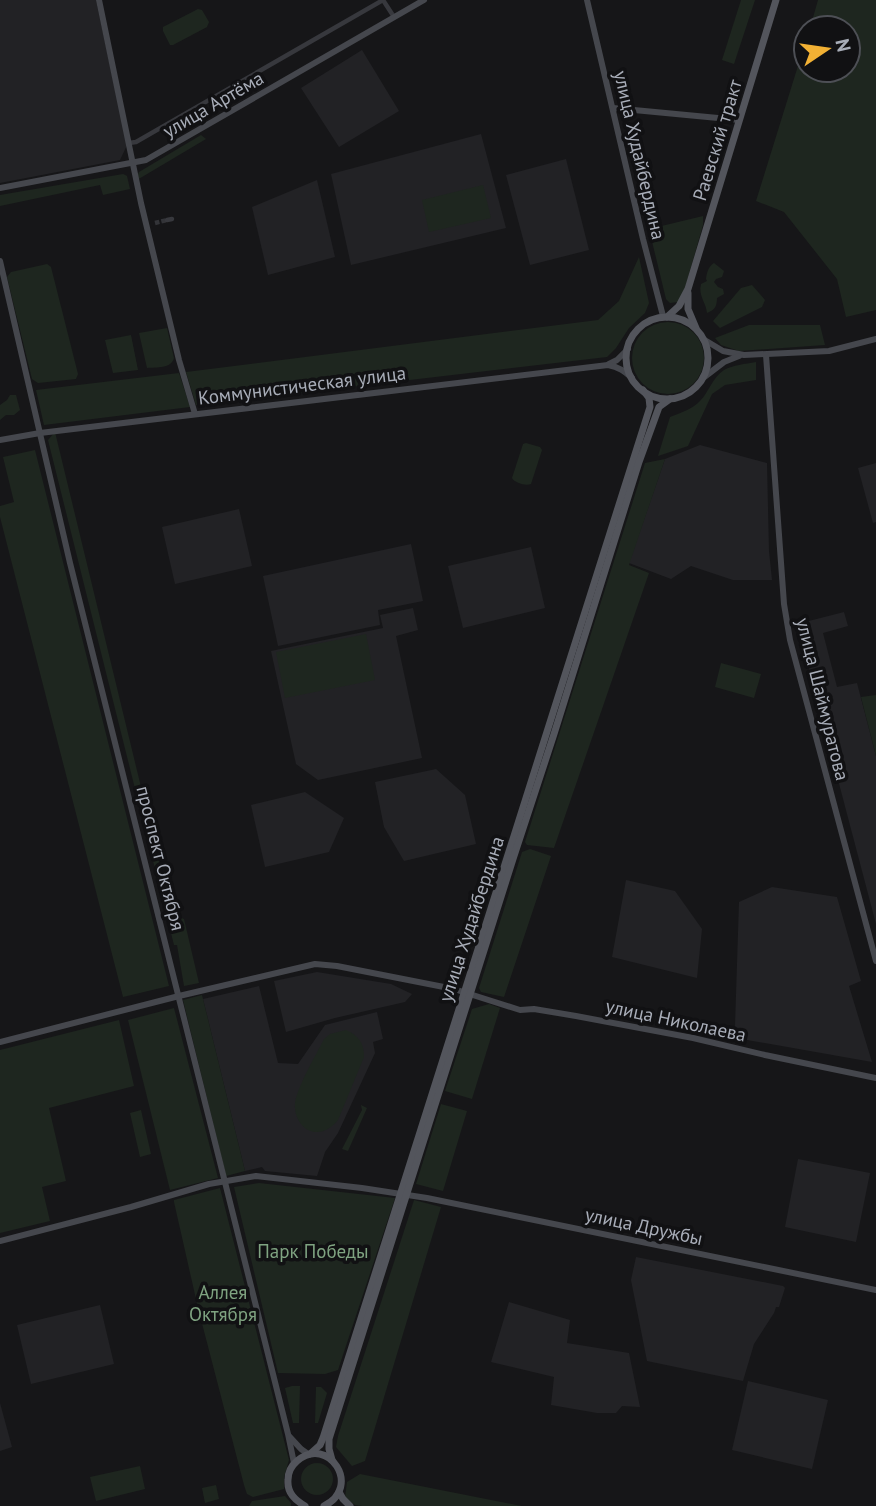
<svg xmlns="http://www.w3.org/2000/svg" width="876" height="1506" font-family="'PT Sans',sans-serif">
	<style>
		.built { fill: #222225 }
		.green { fill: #1e261f }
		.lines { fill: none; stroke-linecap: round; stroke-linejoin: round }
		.street-tunnel { stroke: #333438; stroke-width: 4.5; stroke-dasharray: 4.5 2; stroke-linecap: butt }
		.street { stroke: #37383d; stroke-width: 4.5 }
		.secondary { stroke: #45474d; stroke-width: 6 }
		.primary { stroke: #53555c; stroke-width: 7 }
		.labels { text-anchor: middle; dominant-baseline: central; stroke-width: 7; stroke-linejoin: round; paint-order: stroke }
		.street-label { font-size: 19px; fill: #a8adb8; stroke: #111113 }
		.park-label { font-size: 19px; fill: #7fa381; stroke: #111113 }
	</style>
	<rect width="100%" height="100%" fill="#161618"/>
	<g class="built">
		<polygon points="0,0 96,0 127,145 120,160 0,183"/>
		<polygon points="362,50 399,111 339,147 301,88"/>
		<polygon points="481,134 506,228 351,265 331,174"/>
		<polygon points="566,159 589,250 530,265 506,175"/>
		<polygon points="317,180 335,257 268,275 252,207"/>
		<polygon points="700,445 767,463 769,551 772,580 733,580 691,566 671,579 629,563 665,459"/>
		<polygon points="876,463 876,522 873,523 858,468"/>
		<polygon points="239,509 252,566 175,584 162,527"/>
		<polygon points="411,544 423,601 378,610 380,625 278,646 263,576"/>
		<polygon points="531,547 545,608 463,628 448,566"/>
		<polygon points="413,608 418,630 396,636 422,758 318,780 296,764 271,651 383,628 380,615"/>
		<polygon points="844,612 848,626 823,633 837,687 857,683 876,756 876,924 797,624"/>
		<polygon points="436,769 465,795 476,844 404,861 384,827 375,782"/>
		<polygon points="305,792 344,818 329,852 265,867 251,805"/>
		<polygon points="626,880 675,891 702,929 697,978 612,957"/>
		<polygon points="772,887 837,897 861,981 849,986 872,1062 736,1038 735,1026 739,902"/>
		<polygon points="317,972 391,984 412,994 405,1002 335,1018 286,1032 274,981"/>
		<polygon points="259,986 278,1063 298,1064 325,1025 377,1012 383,1039 373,1042 375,1053 338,1133 325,1152 317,1176 265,1171 262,1167 245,1171 203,999"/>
		<polygon points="798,1159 870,1173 856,1242 785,1227"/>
		<polygon points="636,1257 783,1286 785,1288 779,1307 776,1307 774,1313 754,1344 743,1381 647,1361 631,1280"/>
		<polygon points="509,1302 570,1320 567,1343 629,1353 640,1407 622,1406 616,1413 597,1413 551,1405 554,1377 491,1362"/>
		<polygon points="100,1305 114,1364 31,1384 17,1325"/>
		<polygon points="748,1381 828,1400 812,1469 732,1450"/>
		<polygon points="0,1403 12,1447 0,1451"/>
	</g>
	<g class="green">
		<polygon points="741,0 755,0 734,64 722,60"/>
		<polygon points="818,0 876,0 876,310 846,317 837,279 784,212 756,201 806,40 806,70 848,70 848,28 810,28"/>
		<polygon points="198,9 202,10 209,22 207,27 173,45 170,45 163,31 163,27"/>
		<polygon points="201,135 206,139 137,180 137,176 139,172"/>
		<polygon points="123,174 127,176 130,189 103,195 100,185 0,206 0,195"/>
		<polygon points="483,185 491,218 429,232 422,200"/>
		<polygon points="703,216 703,225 685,288 678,302 670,303 666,299 649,229"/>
		<polygon points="639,257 649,303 645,313 629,328 616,348 607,357 196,405 186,372 598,320 619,301"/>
		<path d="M 714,263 L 724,271 L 722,277 L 716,279 L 714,282 L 718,287 L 723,289 L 724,294 L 717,298 C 717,306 715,310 707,313 C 706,302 698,296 701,284 L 707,281 L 706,279 C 707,272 708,267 714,263 Z"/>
		<polygon points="47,264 51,267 78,374 76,379 38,383 32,379 7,277 11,272"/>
		<polygon points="752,285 765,300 762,307 720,328 713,321 741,288"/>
		<circle cx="668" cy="358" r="36"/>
		<polygon points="749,325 820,325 825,345 739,351 721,345 715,338"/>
		<path d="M 167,328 L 174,358 C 171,369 157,367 147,368 L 139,333 Z"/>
		<polygon points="131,335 138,370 113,373 105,340"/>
		<path d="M 756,362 L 756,380 L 725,385 L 712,394 L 688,446 L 658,456 L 670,417 C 680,413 693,409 700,401 C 709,392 712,378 724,370 C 733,365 745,364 756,362 Z"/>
		<polygon points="179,373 190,407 44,425 36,390"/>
		<polygon points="10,395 16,395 20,410 14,415 6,415 0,420 0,405 7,400"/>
		<polygon points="55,432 172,915 184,919 199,983 184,986 177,945 174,945 48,440"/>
		<path d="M 526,443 L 540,447 L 542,450 L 531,484 C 525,486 515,483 512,478 L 523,444 Z"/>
		<polygon points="35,450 169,986 123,997 0,517 0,506 14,502 3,457"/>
		<polygon points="665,459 629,565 649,573 554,848 527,845 525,842 645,463"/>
		<polygon points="366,634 375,680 285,698 276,652"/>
		<polygon points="721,663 761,674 754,698 715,687"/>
		<polygon points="876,695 876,756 861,697"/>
		<polygon points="530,849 551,856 504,997 481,992 479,988 522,852"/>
		<polygon points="202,995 245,1171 226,1176 183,1000"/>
		<polygon points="489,1004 500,1008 472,1099 445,1091 472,1009"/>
		<polygon points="174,1008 218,1178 170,1190 128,1020"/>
		<polygon points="119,1020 134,1086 49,1108 66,1181 42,1187 50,1221 0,1233 0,1050"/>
		<path d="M 346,1030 C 359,1036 364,1043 364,1057 L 338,1120 C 332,1127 324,1133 315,1132 C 299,1130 292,1111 296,1098 C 302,1078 315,1057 324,1039 L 330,1034 Z"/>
		<polygon points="441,1104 467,1111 443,1191 416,1184"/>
		<polygon points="361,1105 367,1108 348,1151 342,1149 362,1110"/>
		<polygon points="141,1110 151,1154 140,1157 130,1113"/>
		<polygon points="259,1183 395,1198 338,1370 325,1374 278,1373 234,1187"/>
		<polygon points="220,1188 289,1460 284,1477 284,1489 253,1497 247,1494 244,1485 198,1308 174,1202 174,1200"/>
		<polygon points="414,1200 441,1207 365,1461 352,1466 336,1447 338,1436"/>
		<polygon points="292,1386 300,1386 299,1423 293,1423 285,1388"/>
		<polygon points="316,1387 321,1387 327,1393 318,1423 315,1423"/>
		<circle cx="317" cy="1479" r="16"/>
		<polygon points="140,1466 145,1489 96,1501 90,1477"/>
		<polygon points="360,1474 522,1506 362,1506 355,1505 345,1498 347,1482"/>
		<polygon points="216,1485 219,1499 205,1503 202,1488"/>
		<polygon points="285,1496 291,1503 291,1506 249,1506 252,1501"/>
	</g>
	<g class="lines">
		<polyline class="street-tunnel" points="155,223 167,220"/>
		<g class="street">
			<polyline points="383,0 394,17"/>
			<polyline points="129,143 136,142 383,0"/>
			<polyline points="167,220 172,219"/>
		</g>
		<g class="secondary">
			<polyline points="99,0 141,203 179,360 195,414"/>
			<polyline points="587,0 643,239 663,316"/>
			<polyline points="613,108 739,120"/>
			<polyline points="0,188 146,160 424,0"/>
			<path d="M 0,261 C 24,361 46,462 70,563 L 288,1434 L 294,1463"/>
			<polyline points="703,339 723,351 744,355 829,351 876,339"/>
			<polyline points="766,355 784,604 790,640 876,961"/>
			<polyline points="609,364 617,360 628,349"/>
			<polyline points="703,378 724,362 739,356"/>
			<path d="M 0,440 L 40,433 L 608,365 C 619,367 624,371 632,378"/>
			<polyline points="0,1042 179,996 315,964 337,966 454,989 520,1010 534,1009 576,1016 693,1038 765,1055 876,1078"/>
			<polyline points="0,1241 131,1207 209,1184 256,1176 362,1188 427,1198 876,1290"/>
			<polyline points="289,1436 301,1449 308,1454"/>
		</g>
		<g class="primary">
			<polyline points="688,293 688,309 696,328"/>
			<polyline points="667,317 679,306 688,289 776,0"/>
			<circle cx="667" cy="358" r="41"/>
			<polyline points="310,1454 320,1445 323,1438 650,407 649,398 643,390"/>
			<polyline points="332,1460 329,1449 329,1439 513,859 554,734 639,462 659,407 670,399"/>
			<polyline points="339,1492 343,1499 350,1506"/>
			<path d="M 305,1506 C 295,1500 287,1493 288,1480 C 288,1472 291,1466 297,1461 C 328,1434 363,1487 324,1506"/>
		</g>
	</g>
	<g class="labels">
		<g class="street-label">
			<text transform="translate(213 104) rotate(-30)">улица Артёма</text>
			<text transform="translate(717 140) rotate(-73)">Раевский тракт</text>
			<text transform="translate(640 155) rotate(77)">улица Худайбердина</text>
			<text transform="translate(302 385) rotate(-7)">Коммунистическая улица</text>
			<text transform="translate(823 699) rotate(76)">улица Шаймуратова</text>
			<text transform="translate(161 858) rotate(76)">проспект Октября</text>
			<text transform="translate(471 919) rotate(-72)">улица Худайбердина</text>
			<text transform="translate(676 1020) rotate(12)">улица Николаева</text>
			<text transform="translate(644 1226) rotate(12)">улица Дружбы</text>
		</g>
		<g class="park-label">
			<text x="313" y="1251">Парк Победы</text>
			<text x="223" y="1292">Аллея<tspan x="223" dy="22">Октября</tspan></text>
		</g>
	</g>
	<g transform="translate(827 49) rotate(77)"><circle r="33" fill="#111113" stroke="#4d4f55" stroke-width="2"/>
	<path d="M0-5L12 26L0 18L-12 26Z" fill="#f2b134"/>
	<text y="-10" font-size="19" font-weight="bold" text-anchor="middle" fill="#a8adb8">N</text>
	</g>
</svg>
